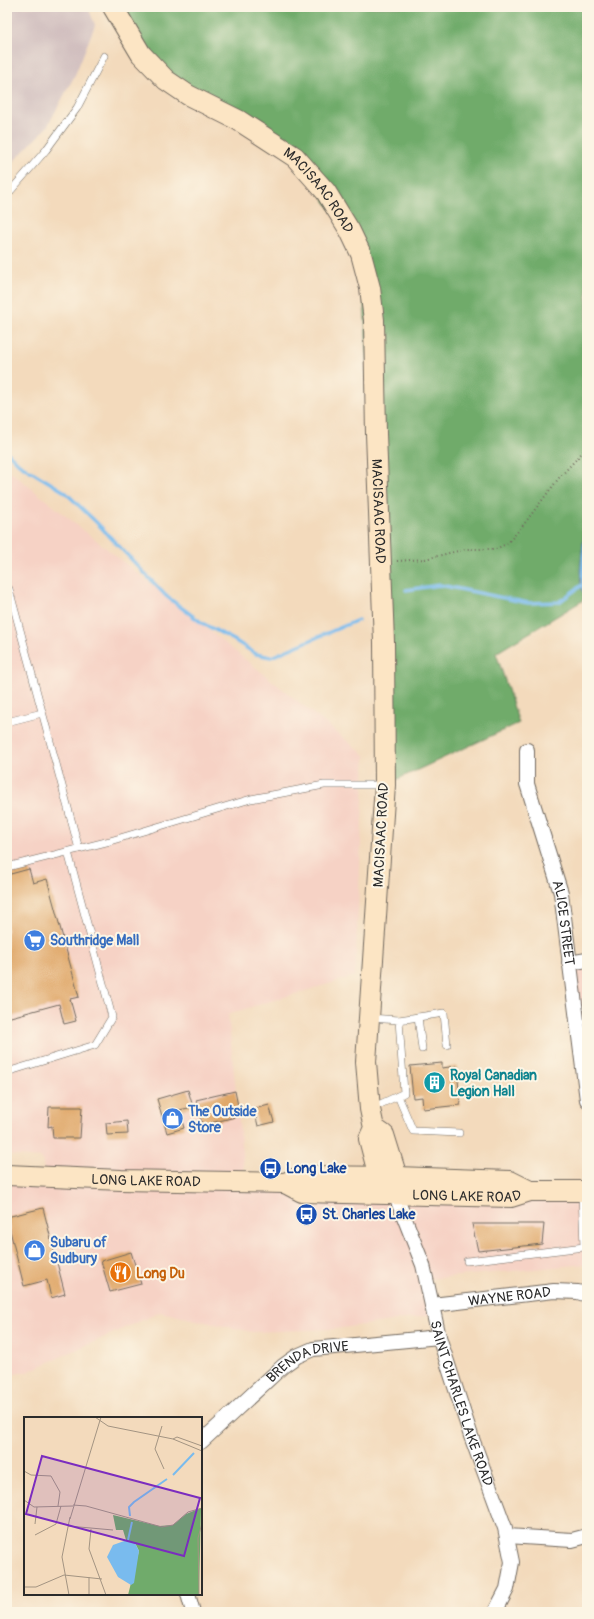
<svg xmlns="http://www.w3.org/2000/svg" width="594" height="1619" font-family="Pangolin,sans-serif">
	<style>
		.built { fill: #f6d2c5 }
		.industrial { fill: #d1bfbf }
		.forest { fill: #70ab6b; stroke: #4e6b4b }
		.water { fill: #79bbee; stroke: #52738c }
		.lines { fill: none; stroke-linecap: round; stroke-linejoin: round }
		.stream { stroke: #79bbee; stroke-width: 3.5 }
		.building { fill: #e0a86a }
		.lane-casing { stroke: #71685e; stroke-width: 8 }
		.street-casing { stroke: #71685e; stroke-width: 16 }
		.secondary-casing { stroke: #71685e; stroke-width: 22 }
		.path { stroke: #71685e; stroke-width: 2; stroke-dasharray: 1 3; stroke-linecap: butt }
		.lane { stroke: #fff; stroke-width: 7 }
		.street { stroke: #fff; stroke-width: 14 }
		.secondary { stroke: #fce5c4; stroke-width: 20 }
		.labels { text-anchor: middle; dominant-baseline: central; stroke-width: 4; stroke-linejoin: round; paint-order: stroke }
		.street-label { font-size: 14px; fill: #2b2b2b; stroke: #fcf5e5 }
		.shop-label { font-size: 14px; font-weight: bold; fill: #366cbe; stroke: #fcf5e5; text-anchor: start }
		.culture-label { font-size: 14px; font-weight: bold; fill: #0d838f; stroke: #fcf5e5; text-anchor: start }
		.transit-label { font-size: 14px; font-weight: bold; fill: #164399; stroke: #fcf5e5; text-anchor: start }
		.food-label { font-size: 14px; font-weight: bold; fill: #c56008; stroke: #fcf5e5; text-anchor: start }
		.inset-river { fill: none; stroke: #79bbee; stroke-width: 2 }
		.inset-road { fill: none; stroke: #a39482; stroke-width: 1 }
		.view { fill: #7b2cbf; fill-opacity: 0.15; stroke: #7b2cbf; stroke-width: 2 }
		.inset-edge { fill: none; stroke: #2b2b2b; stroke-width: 2 }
	</style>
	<rect width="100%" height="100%" fill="#fcf5e5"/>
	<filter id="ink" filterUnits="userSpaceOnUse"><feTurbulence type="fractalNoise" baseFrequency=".025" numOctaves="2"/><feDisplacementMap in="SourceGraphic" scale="8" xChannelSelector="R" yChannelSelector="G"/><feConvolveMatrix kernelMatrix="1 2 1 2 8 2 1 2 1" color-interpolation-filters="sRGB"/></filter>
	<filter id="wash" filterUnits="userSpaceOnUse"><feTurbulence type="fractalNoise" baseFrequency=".012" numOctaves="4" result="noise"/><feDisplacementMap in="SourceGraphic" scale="16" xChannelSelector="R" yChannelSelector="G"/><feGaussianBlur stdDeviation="0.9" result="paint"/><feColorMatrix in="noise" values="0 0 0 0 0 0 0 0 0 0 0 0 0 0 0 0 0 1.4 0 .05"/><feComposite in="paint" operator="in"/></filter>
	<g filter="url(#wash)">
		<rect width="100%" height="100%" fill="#f3dabc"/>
		<g class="built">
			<polygon points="7,469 365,755 355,976 228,1014 245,1182 587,1191 587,1264 426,1279 433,1315 335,1329 252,1332 160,1312 27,1372 7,1375 7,1175 45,1177 42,1158 7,1155"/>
			<polygon points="587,960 587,1099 569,963"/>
		</g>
		<polygon class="industrial" points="7,7 88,7 95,25 75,75 47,127 7,168"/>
		<path class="forest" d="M 113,7 L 587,7 L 587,524 C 583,536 578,579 582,590 C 583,593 585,595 587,598 L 496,653 L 519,723 L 385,785 L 384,642 L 361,254 L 295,157 L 188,95 Z"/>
		<path class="water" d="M 587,524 L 587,598 C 585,595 583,593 582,590 C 578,579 583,536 587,524 Z"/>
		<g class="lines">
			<g class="stream">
				<polyline points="7,452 19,464 65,492 97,523 166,596 202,623 234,640 256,654 271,657 358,620"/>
				<polyline points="406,590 440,585 528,603 559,602 582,585"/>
			</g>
		</g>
		<g id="blocks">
			<g class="building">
				<polygon points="29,869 33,883 47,879 79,997 70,999 76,1021 64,1024 59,1004 7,1018 7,875"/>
				<polygon points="442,1063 442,1068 457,1066 460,1105 423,1109 422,1097 413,1098 410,1066"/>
				<polygon points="188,1090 193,1107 179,1110 184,1128 167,1133 157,1099"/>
				<polygon points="235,1091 240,1116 202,1125 196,1100"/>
				<polygon points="269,1105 274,1122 258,1126 254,1109"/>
				<polygon points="49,1107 82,1107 80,1138 53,1138 52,1126 48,1127"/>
				<polygon points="127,1121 128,1134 107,1135 106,1123"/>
				<polygon points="43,1208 65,1294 51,1298 47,1280 24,1286 7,1219 7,1217"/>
				<polygon points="472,1224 544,1224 542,1244 478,1251"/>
				<polygon points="131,1252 141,1284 110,1292 101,1261"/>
			</g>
		</g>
	</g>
	<g filter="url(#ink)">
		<use href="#blocks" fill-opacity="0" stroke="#71685e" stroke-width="1"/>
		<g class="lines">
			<defs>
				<g id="lane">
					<polyline points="7,195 46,150 77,108 104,56"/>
					<polyline points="7,589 9,589 79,849"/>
					<polyline points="7,722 42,713"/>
					<polyline points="7,867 110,841 251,799 324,785 385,785"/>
					<polyline points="418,1017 422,1049"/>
					<polyline points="370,1018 399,1020 404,1093 372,1108"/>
					<polyline points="399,1020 444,1013 447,1045"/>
					<polyline points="7,1072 95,1045 112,1017 68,852"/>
					<polyline points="398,1096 413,1131 459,1133"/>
					<polyline points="467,1261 584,1247 582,1193"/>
				</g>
				<g id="street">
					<path id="s1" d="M 527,750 L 527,784 L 561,893 L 587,1100"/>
					<polyline points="569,963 587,960"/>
					<path id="s2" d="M 395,1194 L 423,1265 L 439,1337 L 471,1436 L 505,1528 L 512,1562 L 507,1589 L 495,1612"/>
					<path id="s3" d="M 432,1305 L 554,1291 L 578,1292 L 587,1295"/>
					<path id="s4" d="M 201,1442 L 283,1366 L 297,1356 L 313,1349 L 439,1337"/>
					<polyline points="507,1536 572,1540 587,1536"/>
					<polyline points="188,1594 193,1612"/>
				</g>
				<g id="secondary">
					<path id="s5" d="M 113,7 L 141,54 L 166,80 L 188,95 L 238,120 L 295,157 L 326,192 L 350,231 L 361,254 L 370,288 L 374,320 L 376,434 L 384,642 L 385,785 L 366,1062 L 370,1109 L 374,1128 L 369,1139 L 379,1177 L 395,1194"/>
					<polyline points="374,1128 384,1135 397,1177 395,1189"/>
					<path id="s6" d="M 7,1175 L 121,1180 L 285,1183 L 302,1176 L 397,1177 L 510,1181 L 530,1191"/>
					<path id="s7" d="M 285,1183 L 302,1192 L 511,1197 L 530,1191 L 587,1191"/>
				</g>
			</defs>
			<use href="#lane" class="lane-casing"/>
			<use href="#street" class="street-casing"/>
			<use href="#secondary" class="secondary-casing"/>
			<polyline class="path" points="397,561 425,559 466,549 496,549 508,543 524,524 559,478 581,454 587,449"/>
			<use href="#lane" class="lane"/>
			<use href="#street" class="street"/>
			<use href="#secondary" class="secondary"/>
		</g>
	</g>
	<defs>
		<symbol id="supermarket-disc" viewBox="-11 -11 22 22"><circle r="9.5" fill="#3f7fe0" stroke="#fcf5e5"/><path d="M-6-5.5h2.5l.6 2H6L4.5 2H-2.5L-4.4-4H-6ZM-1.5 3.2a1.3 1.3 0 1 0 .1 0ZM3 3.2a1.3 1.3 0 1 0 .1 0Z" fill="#fff"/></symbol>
		<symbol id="building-disc" viewBox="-11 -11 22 22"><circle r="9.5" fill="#0f9aa8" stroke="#fcf5e5"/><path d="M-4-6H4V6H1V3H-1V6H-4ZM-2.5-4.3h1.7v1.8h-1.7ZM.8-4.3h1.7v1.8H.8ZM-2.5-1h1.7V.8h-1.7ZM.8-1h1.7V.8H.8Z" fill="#fff"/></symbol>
		<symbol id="shop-disc" viewBox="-11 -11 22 22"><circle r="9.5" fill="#3f7fe0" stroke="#fcf5e5"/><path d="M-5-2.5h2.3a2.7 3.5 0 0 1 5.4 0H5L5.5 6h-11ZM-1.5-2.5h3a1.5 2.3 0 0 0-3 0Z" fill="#fff"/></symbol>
		<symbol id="bus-disc" viewBox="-11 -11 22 22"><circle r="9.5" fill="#1a4fb4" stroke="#fcf5e5"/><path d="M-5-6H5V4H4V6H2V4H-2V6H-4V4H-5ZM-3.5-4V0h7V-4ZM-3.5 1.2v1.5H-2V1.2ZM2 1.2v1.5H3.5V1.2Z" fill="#fff"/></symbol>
		<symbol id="restaurant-disc" viewBox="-11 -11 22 22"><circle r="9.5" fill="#e8710a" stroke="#fcf5e5"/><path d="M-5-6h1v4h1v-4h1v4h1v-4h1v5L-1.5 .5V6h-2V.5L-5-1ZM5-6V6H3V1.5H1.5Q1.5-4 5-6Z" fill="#fff"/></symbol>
	</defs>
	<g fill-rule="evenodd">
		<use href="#supermarket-disc" x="22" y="928" width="25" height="25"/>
		<use href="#building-disc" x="422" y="1070" width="25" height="25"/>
		<use href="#shop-disc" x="160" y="1106" width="25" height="25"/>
		<use href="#bus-disc" x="258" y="1156" width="25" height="25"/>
		<use href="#bus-disc" x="294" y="1202" width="25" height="25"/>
		<use href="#shop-disc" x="22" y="1238" width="25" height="25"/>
		<use href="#restaurant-disc" x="108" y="1260" width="25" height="25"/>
	</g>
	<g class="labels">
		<g class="street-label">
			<text stroke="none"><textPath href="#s5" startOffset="282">MACISAAC ROAD</textPath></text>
			<text stroke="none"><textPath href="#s5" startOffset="618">MACISAAC ROAD</textPath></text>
			<text transform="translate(381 835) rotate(-87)">MACISAAC ROAD</text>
			<text stroke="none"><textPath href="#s1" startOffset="178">ALICE STREET</textPath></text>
			<text stroke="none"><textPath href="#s6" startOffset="139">LONG LAKE ROAD</textPath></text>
			<text stroke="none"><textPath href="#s7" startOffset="184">LONG LAKE ROAD</textPath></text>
			<text stroke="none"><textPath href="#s3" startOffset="78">WAYNE ROAD</textPath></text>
			<text stroke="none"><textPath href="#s4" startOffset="137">BRENDA DRIVE</textPath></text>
			<text stroke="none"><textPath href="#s2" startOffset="220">SAINT CHARLES LAKE ROAD</textPath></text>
		</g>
		<g class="shop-label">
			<text x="50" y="940">Southridge Mall</text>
			<text x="188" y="1111">The Outside<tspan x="188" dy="16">Store</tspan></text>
			<text x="50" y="1242">Subaru of<tspan x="50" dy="16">Sudbury</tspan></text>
		</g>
		<g class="culture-label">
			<text x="450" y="1075">Royal Canadian<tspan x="450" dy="16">Legion Hall</tspan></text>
		</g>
		<g class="transit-label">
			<text x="286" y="1168">Long Lake</text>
			<text x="322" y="1214">St. Charles Lake</text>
		</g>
		<g class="food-label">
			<text x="136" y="1273">Long Du</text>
		</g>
	</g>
	<g transform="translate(24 1417)">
		<rect width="178" height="178" fill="#f3dabc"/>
		<path d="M 177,91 L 175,178 L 104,178 L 115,134 L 111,126 L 102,123 L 99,113 L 92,113 L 89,98 L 135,109 L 149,108 L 162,97 Z" fill="#70ab6b"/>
		<path d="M 103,123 L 111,126 L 115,134 L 110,166 L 107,168 L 94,160 L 83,140 L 89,128 Z" fill="#79bbee"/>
		<path class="inset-river" d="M 149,58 L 170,36M 106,99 L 105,90 L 110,85 L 143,62M 104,123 L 108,105"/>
		<path class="inset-road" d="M 71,0 L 84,9 L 149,22 L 178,34M 138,9 L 131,32 L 140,52M 149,22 L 153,20 L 178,29M 0,54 L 7,58 L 27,59 L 36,75 L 34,89M 0,83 L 10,90 L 49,89M 178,83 L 178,102M 49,88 L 62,89 L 138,110 L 149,108 L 164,95 L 178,91M 46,102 L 77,0M 11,107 L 13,90M 44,109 L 89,113M 67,112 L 65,132 L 82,178M 11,118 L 32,107 L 37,89M 65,160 L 65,178M 0,170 L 12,170 L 40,158 L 78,162M 45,178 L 38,140 L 46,100M 175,178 L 174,121 L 178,106"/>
		<path class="view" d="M 18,39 L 176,81 L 160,139 L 2,97 Z"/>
		<rect width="178" height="178" class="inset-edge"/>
	</g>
	<rect width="594" height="1619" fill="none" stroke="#fcf5e5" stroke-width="24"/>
</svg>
